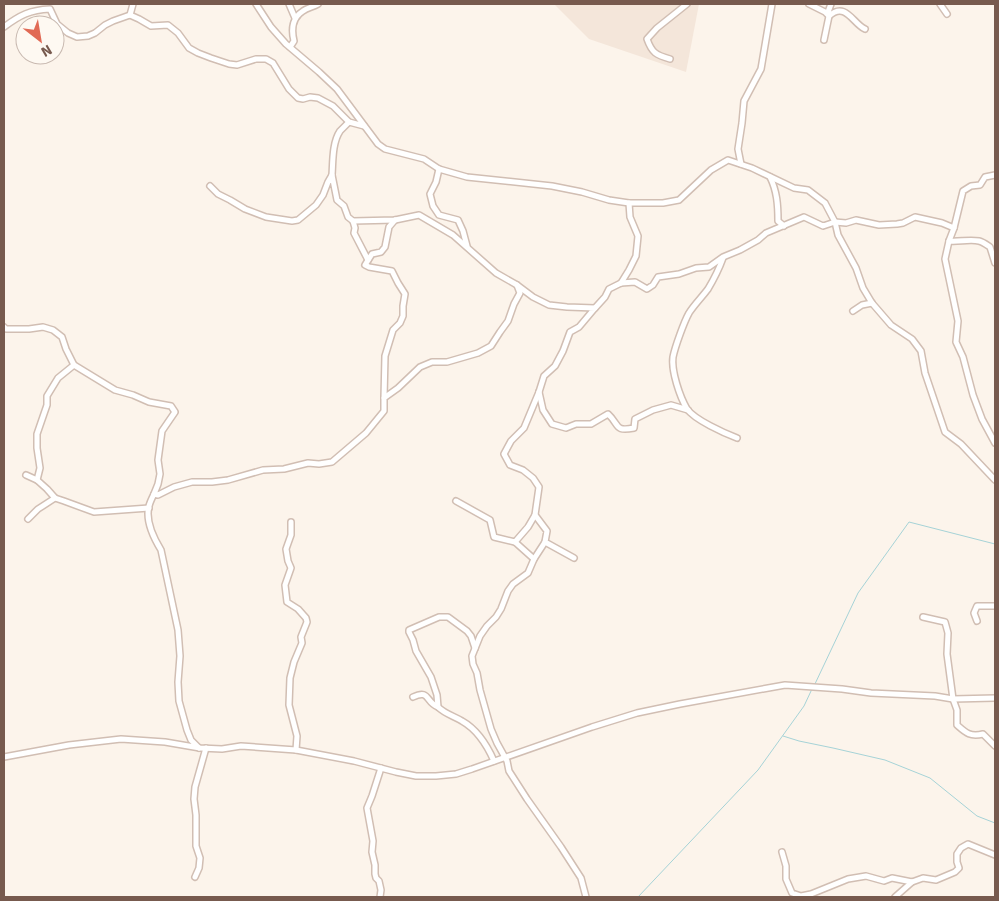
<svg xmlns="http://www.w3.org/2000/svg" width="999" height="901" font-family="Signika,sans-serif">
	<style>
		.residential { fill: #f4e6da }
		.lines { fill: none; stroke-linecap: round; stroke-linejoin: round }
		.stream { stroke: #a6d3d7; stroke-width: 1 }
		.minor-casing { stroke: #d1beb3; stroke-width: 8 }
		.minor { stroke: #fff; stroke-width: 5 }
	</style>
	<rect width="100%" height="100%" fill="#fcf4eb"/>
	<polygon class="residential" points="554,4 699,4 686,72 589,39"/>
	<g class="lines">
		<g class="stream">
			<polyline points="814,686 858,593 909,522 995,544"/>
			<polyline points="783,736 799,741 833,748 885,760 930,778 977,816 995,823"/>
			<polyline points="638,897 758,770 804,706 812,689"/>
		</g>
		<defs>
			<g id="minor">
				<polyline points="256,4 271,27 286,44 319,72 337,89 378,144 385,149 424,159 439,169 467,177 552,186 582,192 609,200 629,203 663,203 679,200 711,170 728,160 752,168 794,188 808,190 825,203 835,222 838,235 856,268 863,288 872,303 891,325 912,339 921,351 925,373 945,432 961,444 995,480"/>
				<polyline points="289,4 295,18"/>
				<polyline points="809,4 825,12 829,16 824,40"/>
				<path d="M 831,4 L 828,12 L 829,16 C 846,1 853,24 865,29"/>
				<polyline points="940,4 947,14"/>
				<polyline points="130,15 133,4"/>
				<path d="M 4,27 C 20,15 30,10 50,9 L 57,24 L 68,33 L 77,37 L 88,36 L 95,33 L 105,25 L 113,21 L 130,15 L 139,19 L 151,26 L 168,25 L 178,33 L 189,48 L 198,53 L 211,58 L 229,64 L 237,65 L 256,59 L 266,59 L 273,63 L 289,89 L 298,98 L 303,99 L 310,97 L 318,98 L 333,106 L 349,122 L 364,126"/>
				<path d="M 290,47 L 294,41 C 291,29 292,18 303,11 C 307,8 313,7 318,4"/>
				<path d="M 670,59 C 656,55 652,53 647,39 L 657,28 L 687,4"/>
				<polyline points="741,164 738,149 742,123 744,101 761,69 772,4"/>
				<polyline points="439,169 436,182 430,194 433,206 439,215 458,220 463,231 467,246"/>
				<path d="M 332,175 C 333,162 332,143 340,131 C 343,128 346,125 349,122"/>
				<path d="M 770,177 C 777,191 778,205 778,221 L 784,226"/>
				<polyline points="210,186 218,194 230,200 245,209 266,217 292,221 298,220 316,205 323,195 328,182 332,175 337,200 344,206 348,217 353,221 395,220 419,215 453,235 496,273 517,285 533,297 549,305 567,307 595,308 579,327 570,332 563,351 555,366 544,376 539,392 524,428 511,441 504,454 510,465 523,470 533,478 539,487 535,515 547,531 545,542 574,558"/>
				<polyline points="353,221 355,228 354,233 368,260"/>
				<polyline points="954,228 949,241 945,259 958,321 956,342 963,357 973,395 982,419 995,443"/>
				<path d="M 949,241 C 959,242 969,239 979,241 C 983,242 987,245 990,247 L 995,263"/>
				<path d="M 723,258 C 719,269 714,279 708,289 C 702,297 694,305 689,313 C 684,322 675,347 673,357 C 671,371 680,397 687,409 C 695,420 724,433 737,438"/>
				<polyline points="621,283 629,270 636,256 638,236 630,217 629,203"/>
				<polyline points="595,308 605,297 609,289 621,283 635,282 647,289 653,285 658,277 679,274 696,268 709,267 723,257 740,250 758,240 766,233 804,217 823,226 835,222 846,223 856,220 879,225 897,224 903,223 915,217 942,223 954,228 963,191 971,186 980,185 985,177 995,175"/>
				<polyline points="853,311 862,305 872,303"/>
				<polyline points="4,327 6,329 29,329 43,327 53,330 62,337 66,349 74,365 115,390 133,395 149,402 171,406 175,412 162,431 158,460 160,474 158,484 154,494"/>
				<path d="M 539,392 L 543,410 L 552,424 L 566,428 L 576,424 L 591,424 L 608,414 C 620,425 614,432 634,428 L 635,419 L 653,410 L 671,405 L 688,410"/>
				<polyline points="384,398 385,356 393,330 400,323 403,316 403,306 405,294 398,283 392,271 369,267 365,265 372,254 381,252 385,247 389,227 395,220"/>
				<polyline points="26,475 37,480"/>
				<polyline points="55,498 64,501 94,512 149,508"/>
				<polyline points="456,501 490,520 494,537 515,542 528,527 535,515"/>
				<polyline points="28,519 38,509 55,498 47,489 37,480 40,468 37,448 37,434 47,405 47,396 58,378 74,365"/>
				<polyline points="291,522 291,535 286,549 288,561 291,568 285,585 287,602 298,609 306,618 307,622 301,637 302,643 294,662 290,678 289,705 297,736 296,750"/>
				<polyline points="515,542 534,559"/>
				<polyline points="545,542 534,559 528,573 513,584 508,591 501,609 496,617 487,626 480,636 472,656 473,664 477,673 480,690 491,729 497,743 507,761 509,771 527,799 561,847 581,878 586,897"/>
				<path d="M 923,617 L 945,622 L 948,633 L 947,654 L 953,699 L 957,710 L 957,725 C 966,733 970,737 983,734 L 995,746"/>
				<polyline points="977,621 974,613 977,606 995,606"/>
				<path d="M 475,648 L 471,636 L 467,631 L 448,617 L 439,617 L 409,630 L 409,632 L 413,640 L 416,651 L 431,677 L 437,695 L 438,707 C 445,714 454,716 462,721 C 478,730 487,745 494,761"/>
				<path d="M 413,697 C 430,689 425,702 438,707"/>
				<path d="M 199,748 L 191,740 L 187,730 L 179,701 L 178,682 L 180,656 L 178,630 L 161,550 C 153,537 145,521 149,506 C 150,502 152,498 154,494 L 158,495 L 174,487 L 192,482 L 212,482 L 228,480 L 263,470 L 284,469 L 308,463 L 319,464 L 332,462 L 366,433 L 384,411 L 384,398 L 398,388 L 420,367 L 432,362 L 447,362 L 478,353 L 491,346 L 500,332 L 508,321 L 514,304 L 520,293 L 517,285"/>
				<polyline points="4,757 69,745 121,739 165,742 200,748 222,749 241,746 296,750 354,761 396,772 416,776 436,776 456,774 472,769 592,727 637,713 680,704 785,685 842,689 871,693 935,696 953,699 995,698"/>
				<polyline points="782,852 786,866 786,879 792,893 801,896 811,894 848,879 866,876 884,881 892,878 912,882 923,878 936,880 955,872 959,868 957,862 957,854 961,848 968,844 995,855"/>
				<polyline points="195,877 199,868 200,858 196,846 196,815 194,799 195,787 206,748"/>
				<polyline points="380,897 381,890 379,881 376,878 375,874 375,865 372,852 373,841 367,808 372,796 381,768"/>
				<polyline points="895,897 912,882"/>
			</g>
		</defs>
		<use href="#minor" class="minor-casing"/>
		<use href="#minor" class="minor"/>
	</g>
	<rect width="999" height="901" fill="none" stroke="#775a4e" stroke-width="10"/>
	<g transform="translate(40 40) rotate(149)"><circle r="24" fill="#fef9f2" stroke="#c8b9b0"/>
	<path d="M0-4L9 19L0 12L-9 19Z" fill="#e16a55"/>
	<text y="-8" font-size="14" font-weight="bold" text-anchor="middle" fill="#775a4e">N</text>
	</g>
</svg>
